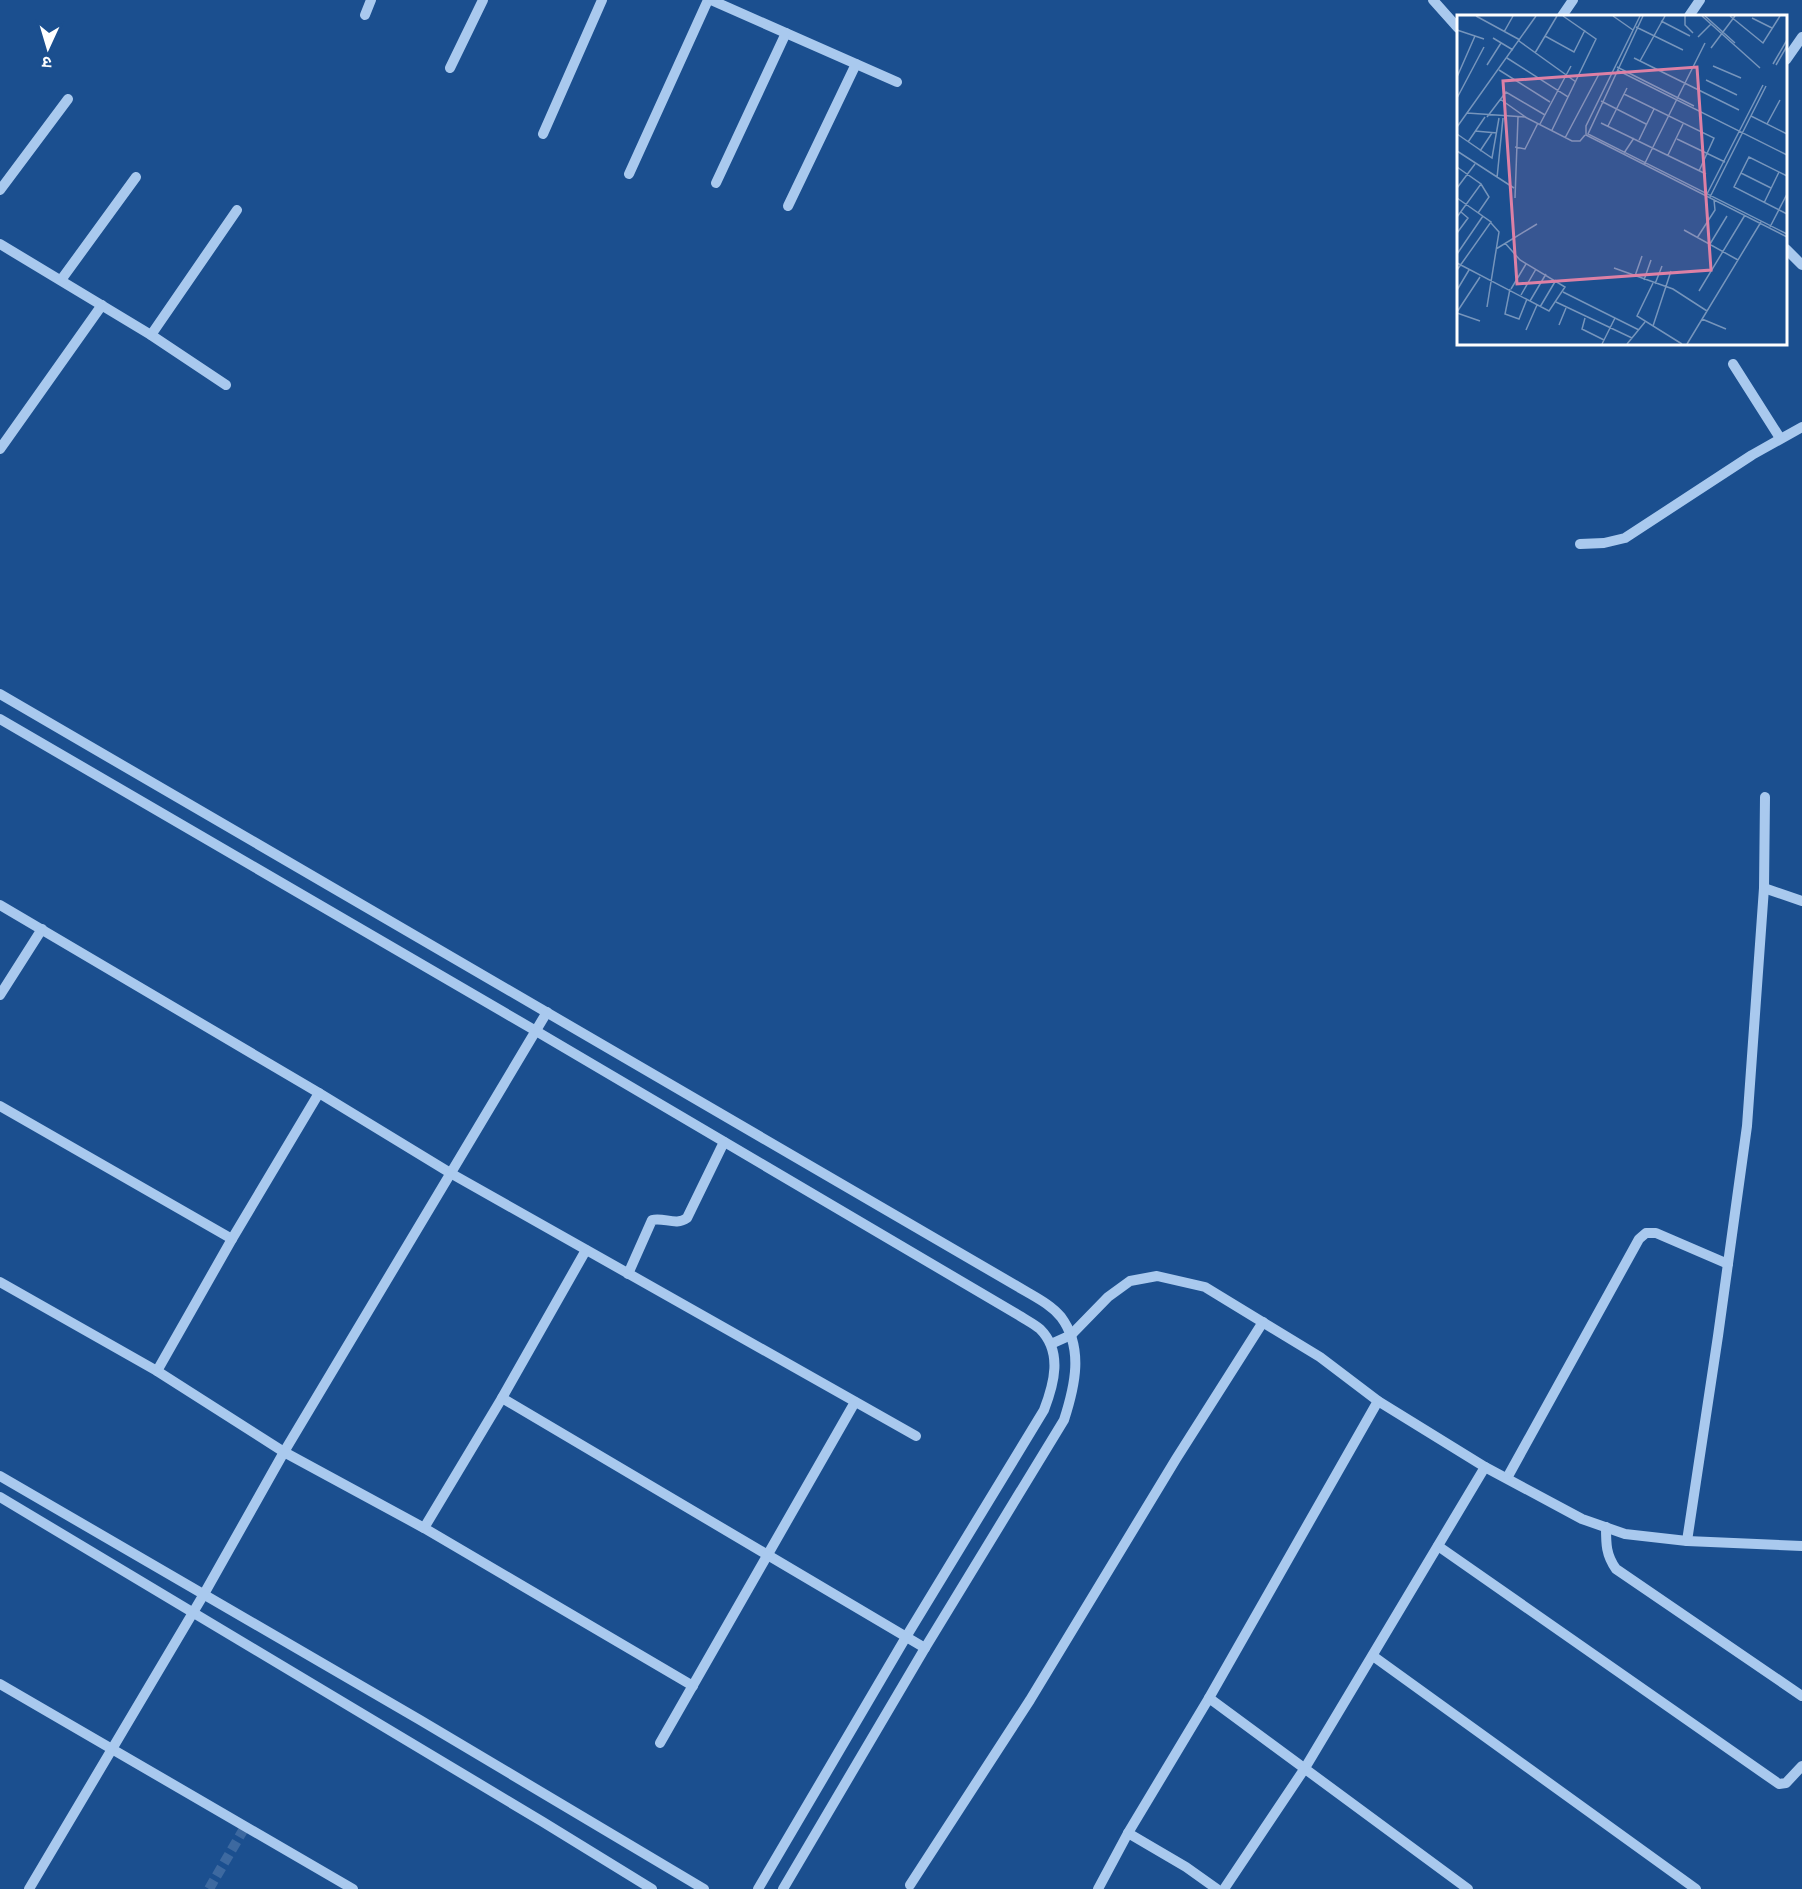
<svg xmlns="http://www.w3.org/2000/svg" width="1802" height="1889" font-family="'Fira Sans Condensed','Noto Sans Devanagari',sans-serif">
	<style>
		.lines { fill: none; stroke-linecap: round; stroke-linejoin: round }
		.minor-tunnel { stroke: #3d69a0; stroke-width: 10; stroke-dasharray: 10 5; stroke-linecap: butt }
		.minor { stroke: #a9c9ee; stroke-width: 10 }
		.inset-road { fill: none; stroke: #7695bc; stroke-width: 1.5 }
		.view { fill: #dd80a5; fill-opacity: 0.15; stroke: #dd80a5; stroke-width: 3 }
		.inset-edge { fill: none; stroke: #fff; stroke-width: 3 }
	</style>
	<rect width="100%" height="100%" fill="#1b4f8f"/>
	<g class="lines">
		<polyline class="minor-tunnel" points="209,1889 245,1827"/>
		<g class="minor">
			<polyline points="711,0 897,82"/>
			<polyline points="1433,0 1458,28"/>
			<polyline points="365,15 371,0"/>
			<polyline points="1562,16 1573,0"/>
			<polyline points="1689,16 1700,0"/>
			<polyline points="1786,60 1802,37"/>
			<polyline points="450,68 483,0"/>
			<polyline points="543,134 602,0"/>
			<polyline points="629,174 708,0"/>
			<polyline points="716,183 786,33"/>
			<polyline points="0,190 68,99"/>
			<polyline points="788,206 856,64"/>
			<polyline points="0,244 151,335 226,385"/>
			<polyline points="1786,249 1802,265"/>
			<polyline points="61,280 136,177"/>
			<polyline points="151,335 237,210"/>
			<polyline points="1733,364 1780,438"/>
			<polyline points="0,449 102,305"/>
			<polyline points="1580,544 1604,543 1625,538 1752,455 1802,427"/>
			<path d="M 0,694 L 1027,1292 C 1039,1299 1052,1306 1061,1317 C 1084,1348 1075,1386 1064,1420 L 925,1648 L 783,1889"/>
			<path d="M 0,719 L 536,1031 L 1020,1316 C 1026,1320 1034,1324 1040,1329 C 1063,1352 1054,1384 1044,1410 L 906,1637 L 758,1889"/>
			<polyline points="1764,888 1802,901"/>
			<polyline points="0,905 319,1093 452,1174 916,1436"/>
			<polyline points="0,995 42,929"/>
			<polyline points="0,1106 232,1239"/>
			<path d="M 628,1274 L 652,1220 C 664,1217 676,1226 687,1218 L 724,1142"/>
			<polyline points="0,1282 157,1371 284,1452 424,1528 693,1686"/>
			<polyline points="1051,1344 1071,1335 1108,1297 1130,1281 1157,1276 1205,1287 1320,1357 1378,1401 1485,1467 1582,1519 1625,1534 1687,1541 1802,1546"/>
			<polyline points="157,1371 232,1239 319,1093"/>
			<polyline points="502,1398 925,1648"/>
			<polyline points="0,1476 420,1720 704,1889"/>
			<polyline points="1507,1478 1639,1239 1646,1233 1656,1233 1728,1264"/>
			<polyline points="0,1497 543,1822 652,1889"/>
			<path d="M 1606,1527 C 1606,1544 1606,1555 1616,1569 L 1802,1696"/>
			<polyline points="424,1528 502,1398 586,1250"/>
			<polyline points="1687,1541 1718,1336 1747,1126 1764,888 1765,797"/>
			<polyline points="1438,1546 1779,1784 1786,1783 1802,1766"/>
			<polyline points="1373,1656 1696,1889"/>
			<polyline points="0,1684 353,1889"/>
			<polyline points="1209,1698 1378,1401"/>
			<polyline points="660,1743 855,1402"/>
			<polyline points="1128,1833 1186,1867 1217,1889"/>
			<polyline points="910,1885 1030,1700 1176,1459 1263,1322"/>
			<polyline points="29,1889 204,1594 284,1452 547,1012"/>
			<polyline points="1098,1889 1128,1833 1209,1698 1468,1889"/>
			<polyline points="1224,1889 1305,1768 1485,1467"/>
		</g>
	</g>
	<g transform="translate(1457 15)">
		<rect width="330" height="330" fill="#1b4f8f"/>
		<path class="inset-road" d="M 19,1 L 63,25M 156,1 L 176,15M 183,1 L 129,111 L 129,120 L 330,222M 186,1 L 131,119 L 330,219M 228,1 L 228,10 L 236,18M 245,1 L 303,53M 248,1 L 278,28M 273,1 L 306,28 L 323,1M 295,3 L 315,13M 204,6 L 233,21M 179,12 L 226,35M 0,15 L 27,24M 47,17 L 56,1M 88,21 L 117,37 L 128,15M 241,22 L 254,9M 36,23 L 56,35M 62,26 L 119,67M 254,33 L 278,1M 78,38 L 100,1M 50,43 L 111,82 L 139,24 L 106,1M 177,43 L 282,95M 183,46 L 208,1M 316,49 L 330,25M 30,50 L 44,28M 319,50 L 330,31M 256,51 L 284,63M 160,52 L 237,91M 42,55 L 93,87M 160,55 L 330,140M 0,62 L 18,21M 249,65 L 280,80M 167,79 L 257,123 L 242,156M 0,83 L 27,32M 43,84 L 70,103M 144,86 L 189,109M 10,98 L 68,102 L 115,126 L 123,126 L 128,120M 294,101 L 330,119M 30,102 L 49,77 L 88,100M 144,108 L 249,159M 83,109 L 114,51M 310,109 L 323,85M 151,111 L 170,73M 0,112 L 79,1M 95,115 L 111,82M 18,116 L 40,118M 0,119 L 35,143 L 42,103M 108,123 L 142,59M 220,124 L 268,147M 182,125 L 197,94M 11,127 L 28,102M 58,132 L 68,134 L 81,108M 0,136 L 57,173M 23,136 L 35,118M 167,138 L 177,123M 211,140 L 226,109M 187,150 L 248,28M 0,152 L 24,169 L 0,202M 284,158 L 314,173M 330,161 L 292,142 L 277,172 L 330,199M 40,163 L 46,103M 0,173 L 18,149M 250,179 L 306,70M 253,182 L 309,71M 0,183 L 34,207 L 0,255M 58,183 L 61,102M 307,188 L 322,157M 21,198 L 32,182 L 24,169M 313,212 L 330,179M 227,215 L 281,245M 0,218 L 11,203 L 4,197M 240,223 L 258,195 L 257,185M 253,229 L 270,201M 39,234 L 80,209M 0,239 L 26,201M 0,248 L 92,296 L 108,272 L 63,245 L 48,228M 157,253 L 216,274 L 250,296M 178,261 L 185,241M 187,265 L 194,245M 196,268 L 180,301 L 225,329M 198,269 L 205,251M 53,274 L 48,299 L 62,304 L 70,284M 54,274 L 69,249M 0,275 L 12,255M 242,276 L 288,200M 106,277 L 182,315M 64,280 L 79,254M 73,286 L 89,259M 99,287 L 175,323M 30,292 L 42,217 L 34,208M 83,292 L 99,265M 0,297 L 23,262M 0,298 L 23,306M 128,303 L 125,314 L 147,325M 245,304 L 269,314M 102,310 L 109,293M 196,311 L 214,256M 69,315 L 80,290M 145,329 L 158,303M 170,329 L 188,307M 230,329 L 304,207"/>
		<path class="view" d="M 240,52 L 254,255 L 60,269 L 46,66 Z"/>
		<rect width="330" height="330" class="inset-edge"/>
	</g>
	<g transform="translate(48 48) rotate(184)" stroke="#1b4f8f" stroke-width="4.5" paint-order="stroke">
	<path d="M0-4.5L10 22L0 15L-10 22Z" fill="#ffffff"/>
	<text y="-9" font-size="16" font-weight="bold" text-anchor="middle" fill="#ffffff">उ</text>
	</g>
</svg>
